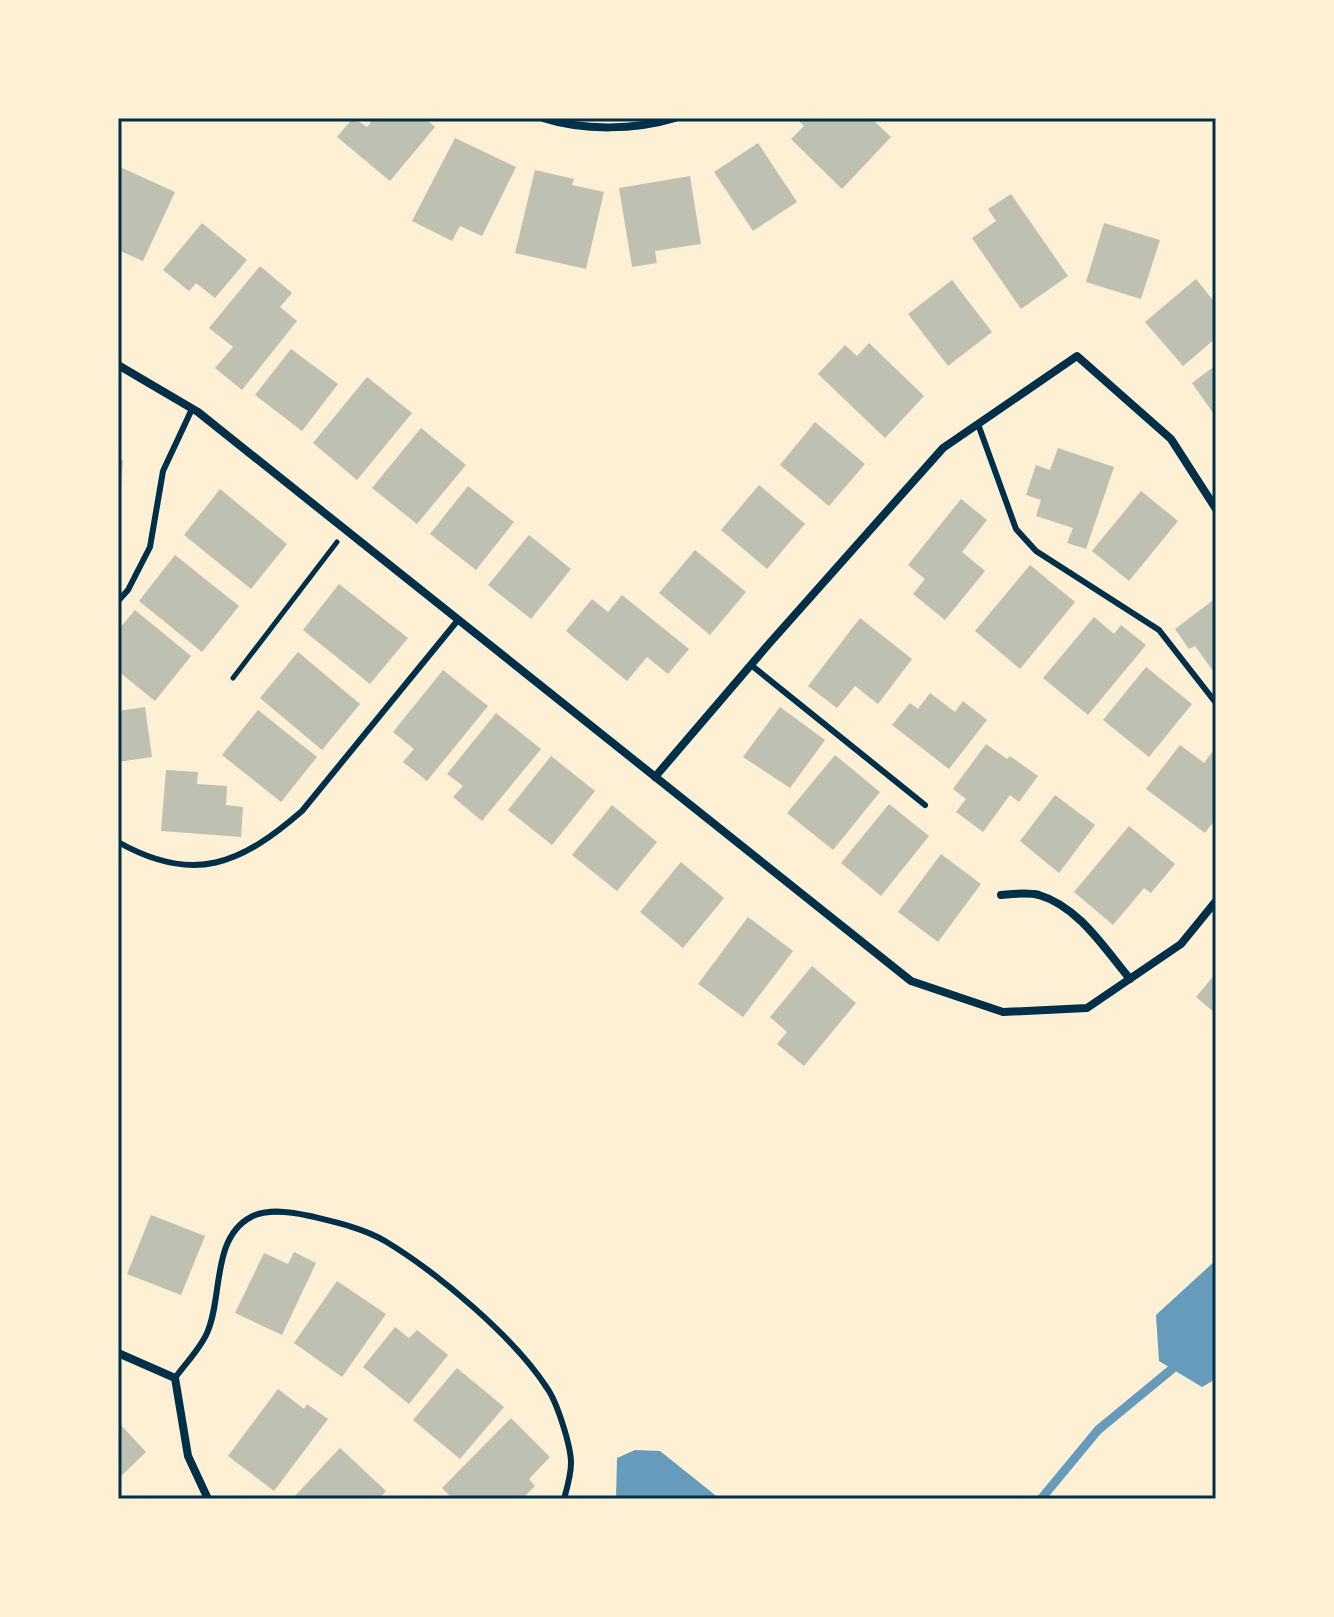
<svg xmlns="http://www.w3.org/2000/svg" width="1334" height="1617" font-family="Overpass,sans-serif">
	<style>
		.water { fill: #669bbc }
		.lines { fill: none; stroke-linecap: round; stroke-linejoin: round }
		.stream { stroke: #669bbc; stroke-width: 9 }
		.building { fill: #bec0b2 }
		.path { stroke: #003049; stroke-width: 5 }
		.service { stroke: #003049; stroke-width: 6 }
		.minor { stroke: #003049; stroke-width: 8 }
		.neatline { fill: none; stroke: #003049; stroke-width: 3 }
	</style>
	<rect width="100%" height="100%" fill="#fdf0d5"/>
	<g class="water">
		<polygon points="1216,1260 1216,1379 1202,1387 1159,1361 1156,1315"/>
		<polygon points="635,1450 660,1451 720,1499 616,1499 617,1458"/>
	</g>
	<g class="lines">
		<polyline class="stream" points="1041,1499 1098,1430 1172,1369"/>
	</g>
	<g class="building">
		<polygon points="353,118 367,127 374,118 425,118 435,127 390,181 337,137"/>
		<polygon points="800,118 871,118 891,137 842,189 791,139 804,126 798,120"/>
		<polygon points="455,138 516,167 482,236 460,226 452,241 412,221"/>
		<polygon points="758,143 797,202 753,231 714,172"/>
		<polygon points="120,167 175,192 143,261 118,250 118,172"/>
		<polygon points="535,170 574,179 572,185 604,192 586,269 515,253"/>
		<polygon points="690,176 701,244 655,251 657,263 632,267 619,188"/>
		<polygon points="1011,194 1068,276 1021,309 972,238 996,221 988,209"/>
		<polygon points="202,223 247,260 215,298 196,283 189,291 163,270"/>
		<polygon points="1104,223 1160,240 1141,299 1086,282"/>
		<polygon points="260,266 292,293 280,307 297,321 242,390 215,368 233,347 209,328"/>
		<polygon points="1196,279 1216,304 1216,338 1183,366 1145,322"/>
		<polygon points="952,280 992,332 948,366 908,314"/>
		<polygon points="869,343 924,396 885,438 818,374 845,345 857,356"/>
		<polygon points="291,349 338,384 302,431 255,395"/>
		<polygon points="1216,365 1216,417 1192,383"/>
		<polygon points="367,377 412,413 357,480 313,443"/>
		<polygon points="815,422 865,464 829,506 780,465"/>
		<polygon points="421,428 466,465 417,524 372,488"/>
		<polygon points="1058,448 1114,467 1086,549 1067,543 1073,528 1036,516 1041,500 1026,495 1036,465 1050,470"/>
		<polygon points="118,460 123,460 120,505 118,504"/>
		<polygon points="759,485 805,524 767,569 721,530"/>
		<polygon points="468,486 514,522 476,570 430,534"/>
		<polygon points="220,489 287,544 251,589 184,535"/>
		<polygon points="1141,491 1178,521 1129,581 1092,551"/>
		<polygon points="961,499 987,520 962,552 985,571 945,620 913,594 925,579 908,565"/>
		<polygon points="529,535 571,569 531,619 488,585"/>
		<polygon points="695,550 746,592 710,635 659,593"/>
		<polygon points="175,555 239,606 202,652 139,601"/>
		<polygon points="1030,565 1075,602 1020,669 975,631"/>
		<polygon points="339,584 408,638 370,684 303,630"/>
		<polygon points="622,595 689,649 668,674 647,657 627,681 566,631 592,599 608,612"/>
		<polygon points="1216,598 1216,675 1195,646 1189,649 1175,629"/>
		<polygon points="135,610 191,656 155,701 118,671 118,630"/>
		<polygon points="1094,617 1114,634 1121,625 1146,645 1088,715 1043,678"/>
		<polygon points="860,618 912,659 878,704 855,686 837,708 808,686"/>
		<polygon points="298,652 360,704 322,750 260,698"/>
		<polygon points="1146,667 1192,704 1149,757 1103,720"/>
		<polygon points="443,670 488,706 427,781 403,762 414,749 393,732"/>
		<polygon points="930,693 955,712 963,701 987,720 949,769 892,725 910,703 918,709"/>
		<polygon points="145,707 152,757 118,762 118,711"/>
		<polygon points="780,707 825,740 790,788 743,757"/>
		<polygon points="258,710 317,757 281,802 222,755"/>
		<polygon points="496,713 541,749 482,821 453,797 463,786 447,774"/>
		<polygon points="986,744 1007,759 1010,756 1038,776 1019,802 1010,795 983,832 956,812 966,799 953,789"/>
		<polygon points="1180,745 1204,763 1216,747 1216,818 1205,833 1146,789"/>
		<polygon points="835,755 880,792 833,850 787,813"/>
		<polygon points="551,756 595,791 552,845 508,810"/>
		<polygon points="166,770 198,772 197,784 227,786 226,805 243,807 241,837 161,831"/>
		<polygon points="1055,795 1095,825 1059,873 1020,841"/>
		<polygon points="889,804 929,836 881,896 841,863"/>
		<polygon points="612,805 657,842 617,891 572,855"/>
		<polygon points="1129,826 1175,864 1151,893 1144,888 1113,925 1074,892"/>
		<polygon points="941,854 981,884 938,942 898,912"/>
		<polygon points="681,862 724,898 683,948 640,912"/>
		<polygon points="748,917 793,951 743,1017 698,984"/>
		<polygon points="812,966 856,1003 804,1066 777,1044 787,1032 770,1017"/>
		<polygon points="1216,973 1216,1014 1196,997"/>
		<polygon points="151,1215 205,1236 181,1295 127,1274"/>
		<polygon points="294,1252 316,1263 282,1335 235,1313 264,1253 288,1264"/>
		<polygon points="337,1281 386,1314 342,1377 294,1343"/>
		<polygon points="395,1327 409,1338 417,1330 448,1355 409,1404 363,1367"/>
		<polygon points="457,1368 504,1407 460,1459 413,1420"/>
		<polygon points="278,1389 304,1409 307,1404 328,1419 274,1491 228,1456"/>
		<polygon points="511,1418 550,1457 529,1479 535,1486 522,1499 453,1499 442,1488"/>
		<polygon points="118,1422 146,1452 118,1479"/>
		<polygon points="340,1448 386,1491 379,1499 292,1499"/>
	</g>
	<g class="lines">
		<polyline class="path" points="233,678 337,542"/>
		<g class="service">
			<polyline points="978,424 1016,529 1036,551 1159,630 1216,703"/>
			<polyline points="118,601 128,590 150,547 163,471 192,409"/>
			<polyline points="751,665 925,805"/>
			<path d="M 118,842 C 194,885 241,864 302,811 L 458,620"/>
			<path d="M 175,1378 C 185,1364 200,1349 207,1333 C 223,1298 211,1238 251,1217 C 268,1208 292,1212 310,1216 C 335,1222 363,1228 385,1241 C 438,1273 514,1337 547,1388 C 557,1402 571,1446 571,1463 C 571,1475 567,1488 564,1499"/>
		</g>
		<g class="minor">
			<path d="M 543,118 C 583,131 636,130 675,118"/>
			<polyline points="118,365 198,412 911,981 1003,1012 1087,1008 1181,944 1216,901"/>
			<polyline points="655,777 767,646 943,448 1077,356 1171,439 1216,509"/>
			<path d="M 1001,895 C 1013,894 1027,892 1039,895 C 1079,907 1104,948 1130,979"/>
			<polyline points="118,1353 175,1378 188,1456 208,1499"/>
		</g>
	</g>
	<rect width="1334" height="1617" fill="none" stroke="#fdf0d5" stroke-width="240"/>
	<rect x="120" y="120" width="1094" height="1377" class="neatline"/>
</svg>
